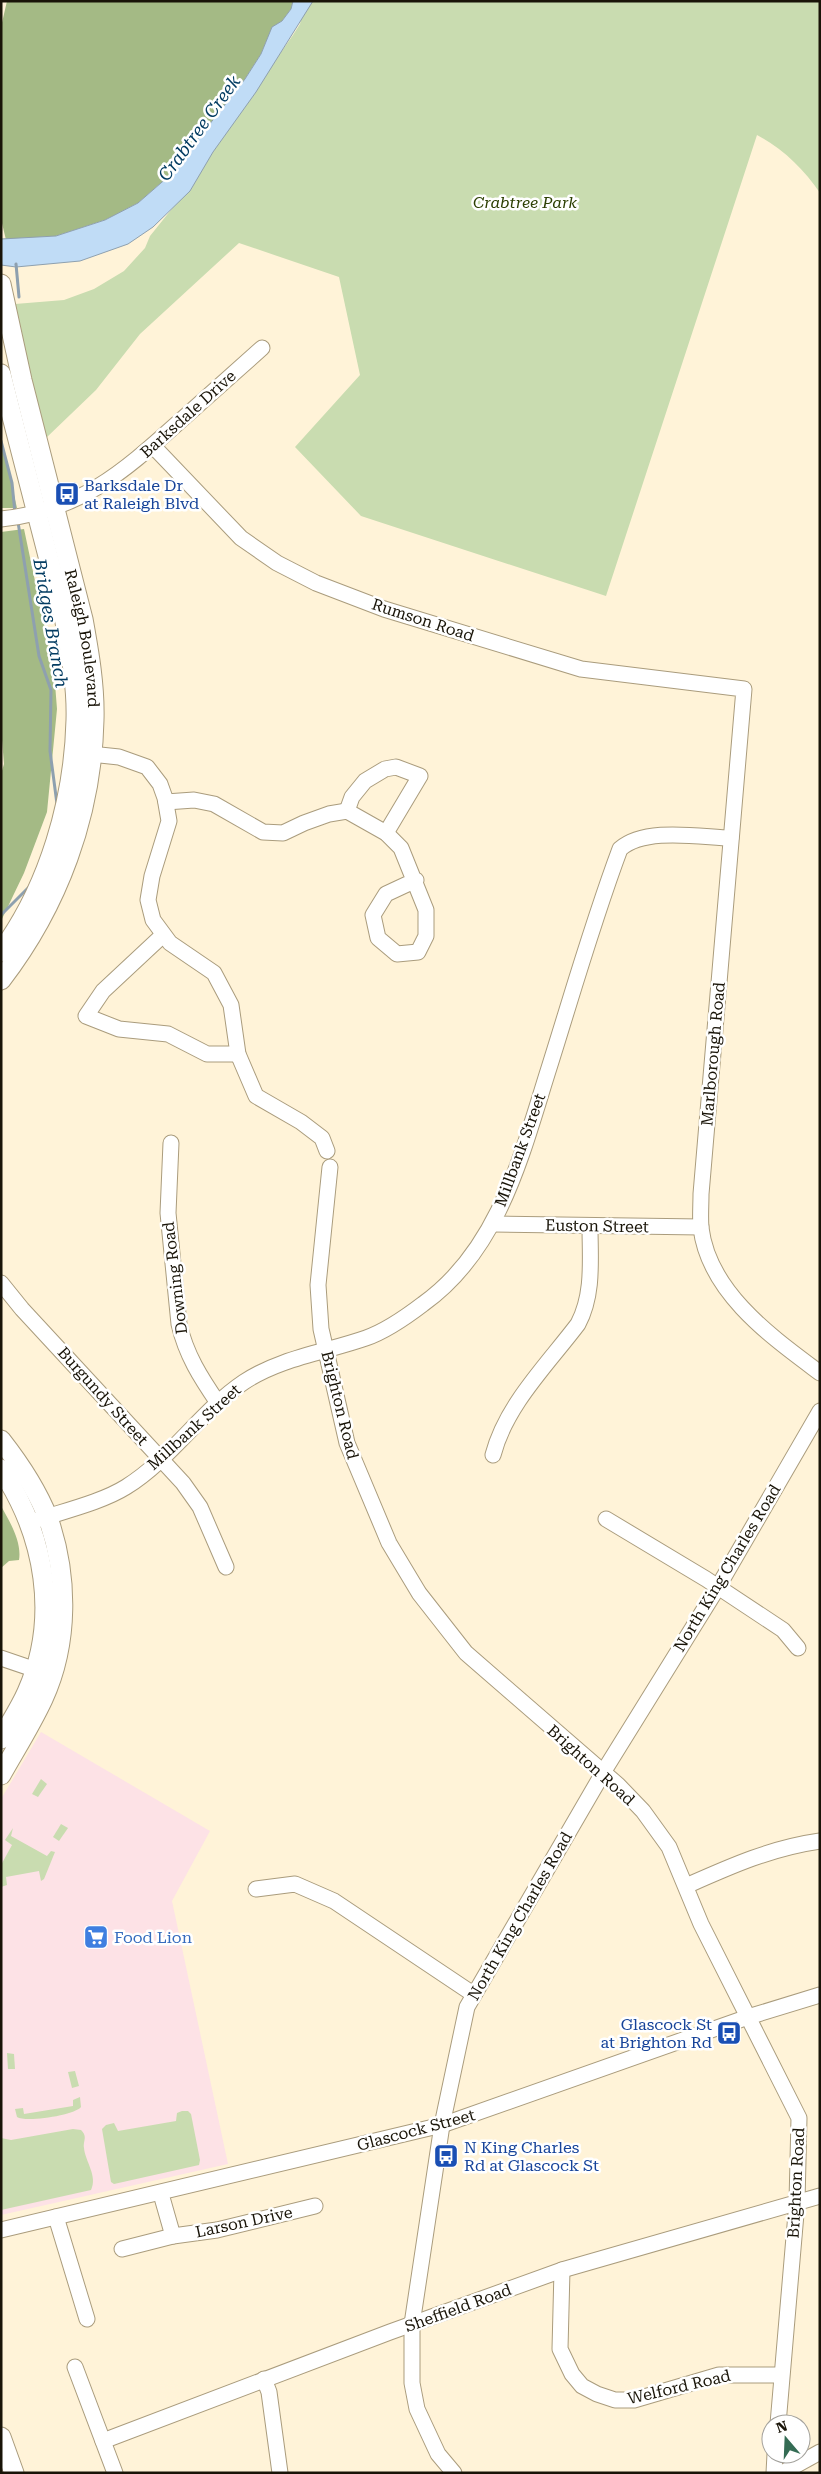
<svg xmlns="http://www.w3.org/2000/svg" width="821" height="2474" font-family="'Roboto Serif',serif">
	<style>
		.commercial { fill: #fde2e6 }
		.green { fill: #c9dcb0 }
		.forest { fill: #a4ba85 }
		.water { fill: #c0dcf6; stroke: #8ea0af }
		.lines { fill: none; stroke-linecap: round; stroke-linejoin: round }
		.stream { stroke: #8ea0af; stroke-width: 3 }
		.minor-casing { stroke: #aa9c7d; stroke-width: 17 }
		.major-casing { stroke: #aa9c7d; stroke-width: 21 }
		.minor { stroke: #fff; stroke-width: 15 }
		.major { stroke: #fff; stroke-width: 19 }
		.labels { text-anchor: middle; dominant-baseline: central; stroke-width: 5; stroke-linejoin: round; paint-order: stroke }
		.park-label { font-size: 16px; font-style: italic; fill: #2c3f02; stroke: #fff }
		.street-label { font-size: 16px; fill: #191408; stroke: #fff }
		.transit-label { font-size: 16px; fill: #164399; stroke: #fff; text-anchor: start }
		.shop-label { font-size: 16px; fill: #366cbe; stroke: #fff; text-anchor: start }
		.water-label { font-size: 18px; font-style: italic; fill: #033c62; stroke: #fff }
	</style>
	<rect width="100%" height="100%" fill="#fff3d8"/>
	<polygon class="commercial" points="41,1732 210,1831 172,1901 228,2164 1,2215 1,1799"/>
	<g class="green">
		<path d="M 305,1 L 820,1 L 820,193 C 804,169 782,148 757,135 L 606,596 L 361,516 L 295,447 L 360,375 L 339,277 L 239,243 L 140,334 L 96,390 L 46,438 L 28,372 L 15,304 L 64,300 L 94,289 L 124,271 L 145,248 L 150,236 L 183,195 L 187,187 L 293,35 L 300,24 Z"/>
		<polygon points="41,1779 47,1784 38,1797 32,1794"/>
		<polygon points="61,1824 68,1828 59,1841 53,1837"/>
		<polygon points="13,1828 11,1836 47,1856 51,1851 55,1852 44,1879 41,1881 39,1871 6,1877 7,1885 1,1887 1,1865 12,1845 5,1840"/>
		<polygon points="7,2053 14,2054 15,2069 8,2069"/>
		<polygon points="75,2071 79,2086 72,2088 68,2072"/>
		<path d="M 80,2097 L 81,2107 C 75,2115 26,2123 17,2117 L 15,2109 L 23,2108 L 24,2114 L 73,2106 L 73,2100 Z"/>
		<polygon points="182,2111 188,2111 191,2114 200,2160 199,2165 114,2184 111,2182 102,2129 106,2125 114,2123 118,2131 176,2121 177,2113"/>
		<path d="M 73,2129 L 81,2130 C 88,2137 83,2140 84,2148 C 85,2161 98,2176 91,2190 L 1,2210 L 1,2138 L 11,2140 Z"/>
	</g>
	<g class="forest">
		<polygon points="7,1 293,1 291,9 282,21 272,28 261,54 245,79 169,176 138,203 105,220 56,236 6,240 1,219 1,27"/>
		<polygon points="1,439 17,508 1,508"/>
		<polygon points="24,529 54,671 57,709 47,812 24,873 1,921 1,774 4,764 1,728 1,532"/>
		<path d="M 1,1506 C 10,1522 22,1542 19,1560 L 9,1561 L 1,1568 Z"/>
	</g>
	<polygon class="water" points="293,1 313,1 256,92 213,152 190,191 153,227 128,244 80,261 16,267 1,265 1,239 56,236 105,220 138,203 169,176 245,79 261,54 272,27 282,21 291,9"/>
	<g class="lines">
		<g class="stream">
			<polyline points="16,264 19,297"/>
			<polyline points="1,441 12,483 15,513"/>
			<polyline points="18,522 39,656 51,690 50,751 57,804"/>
			<polyline points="1,915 29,887"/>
		</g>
		<defs>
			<g id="minor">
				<path d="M 153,446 L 241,538 L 277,563 L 316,583 L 384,609 L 581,669 L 744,689 L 701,1194 C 701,1205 700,1217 701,1228 C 709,1293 772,1337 820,1373"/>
				<path d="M 1,519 C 80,511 123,472 179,422 C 207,397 234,373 262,348"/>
				<polyline points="81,753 119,757 147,767 160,784 165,798 169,821 152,876 148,900 153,920 170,943 214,973 231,1005 238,1054 256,1096 301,1122 322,1138 327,1151"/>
				<polyline points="166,802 194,800 214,804 263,832 283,833 304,823 329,814 347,811 386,833 401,848 426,910 426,936 418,952 397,954 378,938 373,915 386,894 416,880"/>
				<polyline points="347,811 352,797 365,781 385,769 396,767 420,776 386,833"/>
				<polyline points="163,935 103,991 86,1016 119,1029 168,1034 207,1054 238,1054"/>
				<path d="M 171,1143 L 168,1213 L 179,1324 C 186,1355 201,1378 218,1403"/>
				<polyline points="330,1167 318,1285 321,1329 347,1443 389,1543 419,1593 466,1653 618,1785 643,1811 669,1847 701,1924 799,2118 797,2202 778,2424"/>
				<polyline points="493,1224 701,1227"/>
				<polyline points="1,1283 22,1309 183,1483 200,1507 226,1567"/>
				<path d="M 493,1455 C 506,1405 547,1365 578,1324 C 594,1294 590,1259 590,1226"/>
				<polyline points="606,1519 706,1579 783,1630 798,1648"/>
				<path d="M 37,1520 C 64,1511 102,1502 126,1487 C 171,1459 201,1411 244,1382 C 280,1358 326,1352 366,1338 C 386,1331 406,1317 423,1304 C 500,1249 522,1153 549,1068 C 572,995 593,921 620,849 C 645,827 699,837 731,838"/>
				<polyline points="1,1658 45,1673"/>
				<path d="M 686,1886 C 731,1866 771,1848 820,1841"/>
				<polyline points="256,1889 295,1884 334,1901 473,1994"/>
				<polyline points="161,2194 173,2236 217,2230 315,2206"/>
				<polyline points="56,2217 87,2319"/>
				<polyline points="1,2230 442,2125 748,2017 820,1995"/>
				<polyline points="122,2249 173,2236"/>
				<polyline points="562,2270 560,2349 572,2374 582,2386 597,2394 615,2400 634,2400 719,2375 781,2375"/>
				<polyline points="75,2367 115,2473"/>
				<polyline points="264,2379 269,2392 280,2473"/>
				<polyline points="103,2441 390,2332 562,2270 820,2196"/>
				<polyline points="454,2473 438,2454 417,2409 412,2383 412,2324 442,2125 467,2007 607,1766 718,1587 820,1411"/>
				<polyline points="774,2473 775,2454"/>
				<polyline points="782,2473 820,2452"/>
			</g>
			<g id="major">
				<path id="s1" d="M 1,284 L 22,380 L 83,619 C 89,652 95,686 94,720 C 92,815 58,906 1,980"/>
				<path d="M 1,374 L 65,622 C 71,655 77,687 76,720 C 74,800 49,887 1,952"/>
				<path d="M 1,1440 C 19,1463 37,1490 48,1518 C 68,1575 69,1643 43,1699 C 31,1725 15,1750 1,1775"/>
				<path d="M 1,1469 C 45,1535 60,1618 27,1692 C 20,1708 10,1723 1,1739"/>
				<polyline points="1,2437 14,2473"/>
			</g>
		</defs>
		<use href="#minor" class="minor-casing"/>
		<use href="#major" class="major-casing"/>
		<use href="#minor" class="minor"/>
		<use href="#major" class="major"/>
	</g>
	<defs>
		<symbol id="bus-square" viewBox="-11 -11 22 22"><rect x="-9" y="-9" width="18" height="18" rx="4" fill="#1a4fb4" stroke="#fff"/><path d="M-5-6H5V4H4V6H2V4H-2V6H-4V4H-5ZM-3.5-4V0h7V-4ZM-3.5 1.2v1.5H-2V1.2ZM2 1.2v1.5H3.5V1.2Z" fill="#fff"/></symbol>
		<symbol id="supermarket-square" viewBox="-11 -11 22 22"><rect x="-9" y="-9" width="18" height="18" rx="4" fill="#3f7fe0" stroke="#fff"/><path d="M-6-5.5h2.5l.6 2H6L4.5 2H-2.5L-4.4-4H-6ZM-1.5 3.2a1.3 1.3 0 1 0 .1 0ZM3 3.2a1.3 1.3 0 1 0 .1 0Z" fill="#fff"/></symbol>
	</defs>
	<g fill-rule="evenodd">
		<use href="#bus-square" x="53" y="480" width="28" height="28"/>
		<use href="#supermarket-square" x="82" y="1923" width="28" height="28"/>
		<use href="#bus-square" x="715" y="2019" width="28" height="28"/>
		<use href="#bus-square" x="432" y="2142" width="28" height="28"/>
	</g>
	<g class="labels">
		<g class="park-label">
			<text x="525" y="202">Crabtree Park</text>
		</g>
		<g class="street-label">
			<text transform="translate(188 414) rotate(-42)">Barksdale Drive</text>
			<text transform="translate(423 620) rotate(18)">Rumson Road</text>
			<text stroke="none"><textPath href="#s1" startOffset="364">Raleigh Boulevard</textPath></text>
			<text transform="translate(713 1054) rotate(-85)">Marlborough Road</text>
			<text transform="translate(520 1150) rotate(-70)">Millbank Street</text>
			<text transform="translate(597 1226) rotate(1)">Euston Street</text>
			<text transform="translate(175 1278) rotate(-97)">Downing Road</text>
			<text transform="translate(103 1396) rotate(48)">Burgundy Street</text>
			<text transform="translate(340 1405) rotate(76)">Brighton Road</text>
			<text transform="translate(194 1427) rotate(-42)">Millbank Street</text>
			<text transform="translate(727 1568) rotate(-59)">North King Charles Road</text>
			<text transform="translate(591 1765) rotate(42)">Brighton Road</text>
			<text transform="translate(520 1916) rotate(-60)">North King Charles Road</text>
			<text transform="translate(416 2130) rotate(-15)">Glascock Street</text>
			<text transform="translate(796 2183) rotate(-87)">Brighton Road</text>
			<text transform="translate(244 2222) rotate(-12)">Larson Drive</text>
			<text transform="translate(458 2308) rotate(-20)">Sheffield Road</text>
			<text transform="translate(679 2387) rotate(-13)">Welford Road</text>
		</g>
		<g class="transit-label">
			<text x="84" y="485">Barksdale Dr<tspan x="84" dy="18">at Raleigh Blvd</tspan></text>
			<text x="712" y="2024" text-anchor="end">Glascock St<tspan x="712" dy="18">at Brighton Rd</tspan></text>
			<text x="464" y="2147">N King Charles<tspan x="464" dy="18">Rd at Glascock St</tspan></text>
		</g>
		<g class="shop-label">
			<text x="114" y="1937">Food Lion</text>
		</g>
		<g class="water-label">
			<text transform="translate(199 128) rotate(-54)">Crabtree Creek</text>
			<text transform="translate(51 623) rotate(80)">Bridges Branch</text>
		</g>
	</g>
	<rect width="821" height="2474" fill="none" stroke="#191408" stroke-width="5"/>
	<g transform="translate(786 2439) rotate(341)"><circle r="24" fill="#ffffff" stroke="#a3a19c"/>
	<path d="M0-4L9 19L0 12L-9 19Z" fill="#346c54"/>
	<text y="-8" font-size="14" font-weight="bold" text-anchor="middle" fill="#191408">N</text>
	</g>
</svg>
